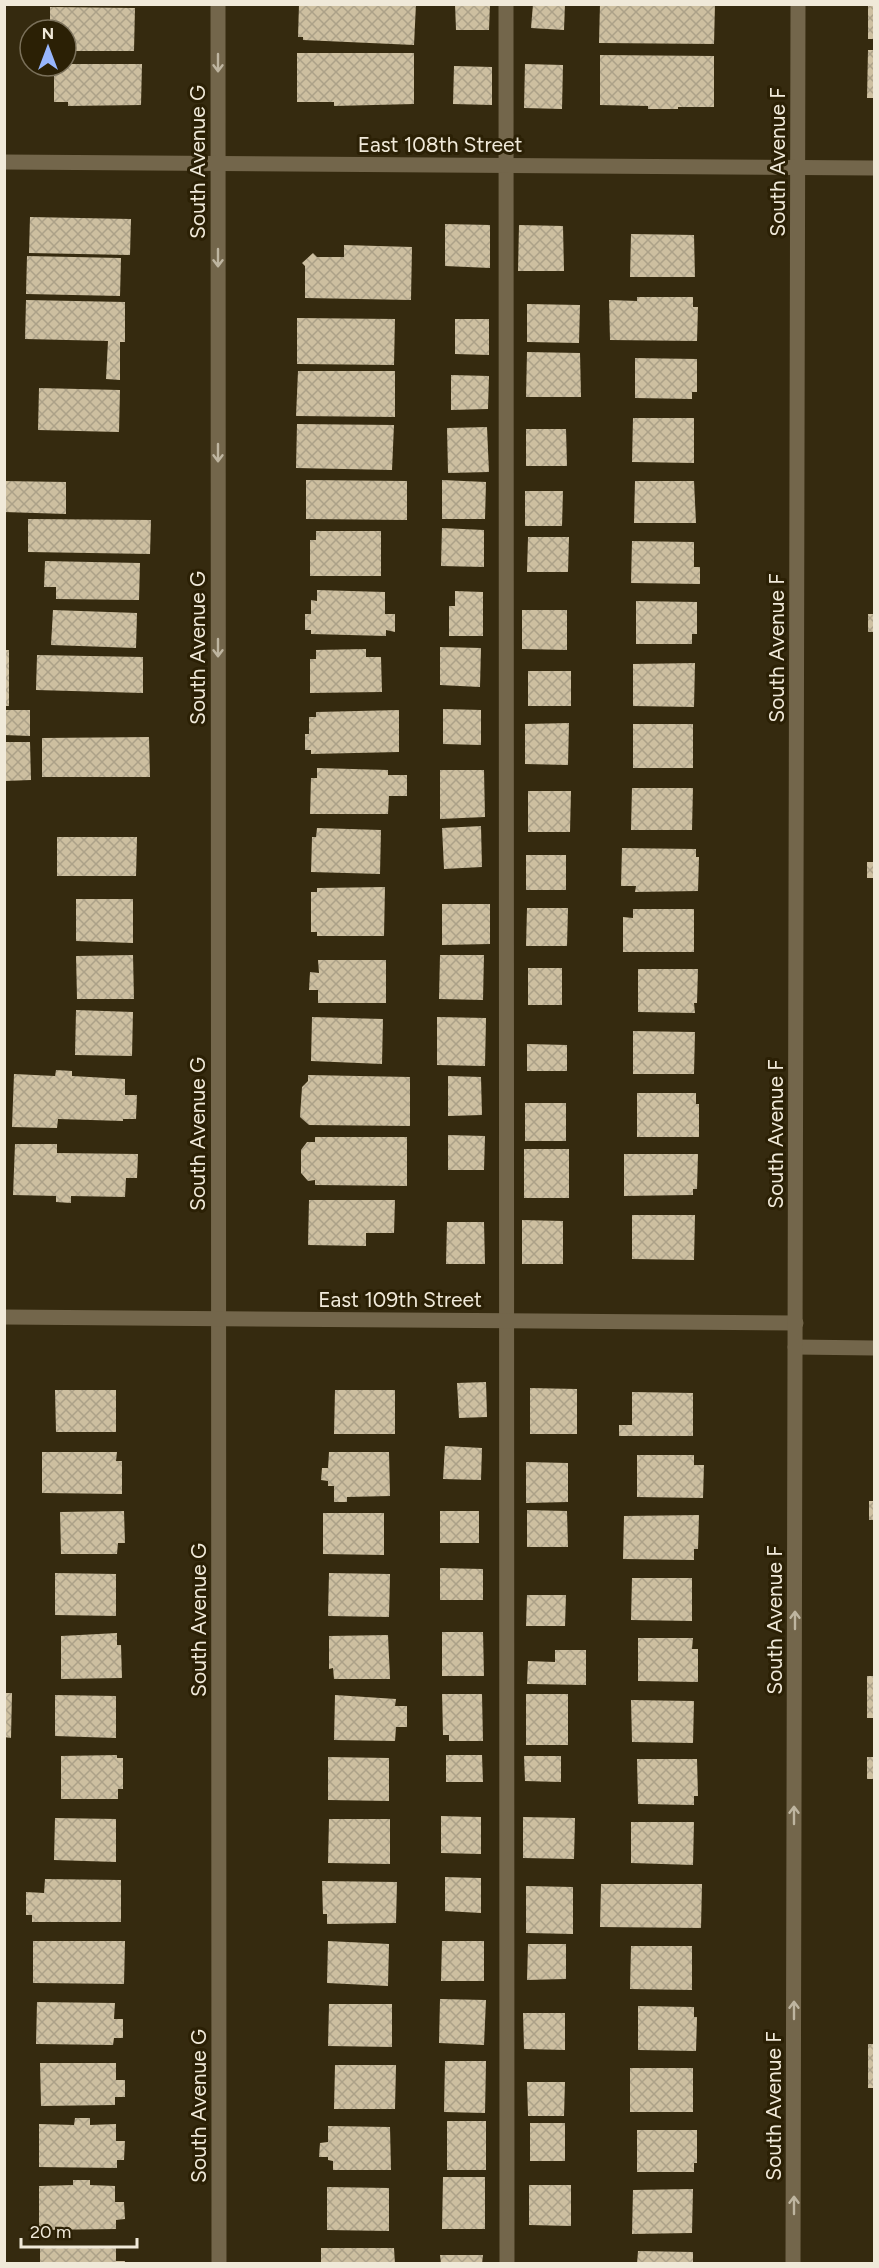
<svg xmlns="http://www.w3.org/2000/svg" width="879" height="2268" font-family="Figtree,sans-serif">
	<style>
		.building { fill: url(#building-cross-hatch) }
		.lines { fill: none; stroke-linecap: round; stroke-linejoin: round }
		.service { stroke: #73664b; stroke-width: 15 }
		.minor { stroke: #73664b; stroke-width: 15 }
		.tertiary { stroke: #73664b; stroke-width: 15 }
		.oneway { stroke: #beb5a0 }
		.labels { text-anchor: middle; dominant-baseline: central; stroke-width: 6; stroke-linejoin: round; paint-order: stroke }
		.street-label { font-size: 21px; fill: #f0e9d9; stroke: #2b2005 }
	</style>
	<defs>
		<pattern id="building-cross-hatch" width="8" height="8" patternUnits="userSpaceOnUse" patternTransform="scale(1.5)"><rect width="8" height="8" fill="#cdbfa0"/><path d="M0 0l8 8M0 8l8-8" fill="none" stroke="#aca188"/></pattern>
	</defs>
	<rect width="100%" height="100%" fill="#352a0f"/>
	<g class="building">
		<polygon points="299,4 416,4 414,45 303,40 303,37 298,37"/>
		<polygon points="455,4 490,4 489,30 456,30"/>
		<polygon points="533,4 565,4 564,30 531,28"/>
		<polygon points="600,4 715,4 714,44 599,43"/>
		<rect x="868" y="4" width="6" height="35"/>
		<polygon points="50,7 135,8 134,51 66,51 66,30 38,30 38,25 50,25"/>
		<polygon points="868,50 874,50 874,98 867,98"/>
		<polygon points="297,53 414,53 414,104 334,106 334,102 297,102"/>
		<polygon points="600,55 714,56 714,107 678,107 678,109 648,109 648,106 600,105"/>
		<polygon points="66,64 142,64 141,105 68,106 68,102 54,102 54,66"/>
		<polygon points="525,64 563,65 562,109 524,108"/>
		<polygon points="454,66 492,67 492,105 453,104"/>
		<polygon points="30,217 131,219 130,255 29,253"/>
		<polygon points="445,224 490,225 490,268 445,266"/>
		<polygon points="519,225 563,226 564,271 518,271"/>
		<polygon points="631,234 694,235 695,277 630,277"/>
		<polygon points="344,245 412,247 411,300 305,298 305,266 302,263 313,253 317,257 344,257"/>
		<polygon points="27,256 121,258 120,296 26,294"/>
		<polygon points="637,297 693,297 693,307 698,307 697,341 610,340 609,300 637,301"/>
		<polygon points="26,300 125,302 125,342 120,342 120,380 106,379 108,341 25,339"/>
		<polygon points="527,304 580,305 579,343 527,342"/>
		<polygon points="297,318 395,319 394,365 297,364"/>
		<polygon points="455,319 489,319 489,355 455,354"/>
		<polygon points="527,352 580,353 581,397 526,397"/>
		<polygon points="635,358 697,359 697,392 692,392 692,399 635,398"/>
		<polygon points="298,371 395,371 395,417 296,416"/>
		<polygon points="451,375 489,376 488,409 451,410"/>
		<polygon points="39,388 120,390 119,432 38,430"/>
		<polygon points="633,418 694,418 694,463 632,462"/>
		<polygon points="297,424 394,425 392,470 296,468"/>
		<polygon points="487,427 489,472 448,473 447,428"/>
		<polygon points="526,429 566,429 567,466 526,466"/>
		<polygon points="306,480 407,481 407,520 306,519"/>
		<polygon points="442,480 486,482 485,519 442,519"/>
		<polygon points="4,481 66,482 66,514 4,512"/>
		<polygon points="635,481 694,481 696,523 634,523"/>
		<polygon points="525,491 563,491 562,526 525,526"/>
		<polygon points="28,519 151,520 150,554 28,552"/>
		<polygon points="442,528 484,530 484,567 441,566"/>
		<polygon points="316,531 381,531 381,576 310,576 310,540 316,540"/>
		<polygon points="528,537 569,537 568,572 527,572"/>
		<polygon points="632,541 694,542 694,567 700,567 700,584 631,583"/>
		<polygon points="45,561 140,563 139,600 56,599 56,587 44,587"/>
		<polygon points="317,590 385,592 385,614 395,614 395,632 386,630 386,636 311,634 311,630 305,630 305,614 311,614 311,600 317,601"/>
		<polygon points="455,591 483,592 483,636 449,636 449,606 455,606"/>
		<polygon points="636,601 697,602 697,634 692,634 692,644 636,644"/>
		<polygon points="53,610 137,613 136,648 51,645"/>
		<polygon points="522,610 567,610 567,650 522,649"/>
		<rect x="868" y="614" width="6" height="18"/>
		<polygon points="440,647 481,648 480,687 440,685"/>
		<polygon points="366,649 366,657 381,657 382,692 310,693 310,659 316,659 316,650"/>
		<rect x="4" y="650" width="5" height="56"/>
		<polygon points="37,655 143,657 143,693 36,690"/>
		<polygon points="695,663 694,707 633,706 633,664"/>
		<rect x="528" y="671" width="43" height="35"/>
		<polygon points="443,709 481,710 481,745 443,744"/>
		<polygon points="4,710 30,710 30,736 4,735"/>
		<polygon points="399,710 399,752 311,754 311,750 305,750 305,734 309,734 309,717 316,717 316,712"/>
		<polygon points="569,723 568,765 525,764 525,724"/>
		<rect x="633" y="724" width="60" height="44"/>
		<polygon points="149,737 150,777 42,777 42,738"/>
		<polygon points="4,742 30,742 31,780 4,781"/>
		<polygon points="317,768 388,770 388,775 407,775 407,796 389,796 388,814 310,814 311,778 317,778"/>
		<polygon points="440,770 484,770 485,817 440,819"/>
		<polygon points="632,788 693,788 692,830 631,830"/>
		<polygon points="528,791 571,791 570,832 528,832"/>
		<polygon points="481,826 482,867 444,869 442,828"/>
		<polygon points="317,828 381,830 380,874 311,872 312,837 316,837"/>
		<polygon points="57,837 137,837 136,876 57,876"/>
		<polygon points="622,848 696,849 696,857 699,857 698,891 635,892 636,886 621,886"/>
		<rect x="526" y="855" width="40" height="35"/>
		<rect x="867" y="862" width="7" height="16"/>
		<polygon points="385,887 384,936 317,936 317,932 311,932 311,892 317,892 317,888"/>
		<polygon points="76,899 133,899 133,943 76,941"/>
		<polygon points="442,904 490,904 490,944 442,945"/>
		<polygon points="527,908 568,908 567,946 526,946"/>
		<polygon points="633,909 694,909 694,952 623,952 623,917 633,918"/>
		<polygon points="133,955 134,999 77,999 76,956"/>
		<polygon points="440,955 484,955 483,1000 439,999"/>
		<polygon points="318,960 386,960 386,1003 318,1003 318,990 309,990 310,972 319,973"/>
		<rect x="528" y="968" width="34" height="37"/>
		<polygon points="638,969 698,969 697,1003 694,1003 695,1013 638,1012"/>
		<polygon points="76,1010 133,1012 132,1056 75,1055"/>
		<polygon points="312,1017 383,1019 382,1064 311,1061"/>
		<polygon points="437,1017 486,1018 485,1066 437,1065"/>
		<polygon points="633,1031 695,1032 694,1074 633,1074"/>
		<polygon points="527,1044 567,1045 567,1071 527,1071"/>
		<polygon points="56,1070 72,1071 72,1076 125,1079 125,1095 137,1095 136,1119 123,1119 123,1121 58,1119 57,1128 12,1127 14,1074 55,1076"/>
		<polygon points="308,1075 410,1077 410,1126 309,1125 300,1117 302,1087 308,1081"/>
		<polygon points="448,1076 481,1077 482,1115 448,1116"/>
		<polygon points="637,1093 696,1093 696,1104 699,1104 699,1137 637,1137"/>
		<rect x="525" y="1103" width="41" height="38"/>
		<polygon points="448,1135 485,1136 484,1170 448,1170"/>
		<polygon points="315,1137 407,1137 407,1186 315,1185 315,1180 308,1181 301,1173 301,1150 307,1142 315,1142"/>
		<polygon points="15,1144 57,1144 57,1153 138,1154 137,1178 126,1178 125,1197 71,1196 71,1203 56,1202 56,1196 13,1195"/>
		<rect x="524" y="1149" width="45" height="49"/>
		<polygon points="624,1154 698,1154 697,1189 693,1189 693,1195 624,1196"/>
		<polygon points="309,1200 395,1200 394,1233 366,1233 366,1246 308,1245"/>
		<polygon points="632,1215 695,1215 694,1260 632,1259"/>
		<polygon points="522,1220 563,1221 563,1264 522,1264"/>
		<polygon points="447,1222 484,1222 485,1264 446,1264"/>
		<polygon points="486,1382 487,1417 459,1418 457,1383"/>
		<polygon points="530,1388 577,1389 577,1434 530,1434"/>
		<polygon points="55,1390 116,1390 116,1432 56,1432"/>
		<polygon points="335,1390 395,1390 395,1434 334,1434"/>
		<polygon points="632,1392 693,1393 693,1436 619,1436 619,1425 632,1425"/>
		<polygon points="445,1446 482,1448 481,1480 443,1479"/>
		<polygon points="42,1452 117,1452 116,1461 122,1461 122,1494 42,1493"/>
		<polygon points="329,1452 389,1452 390,1496 347,1497 347,1502 334,1502 334,1486 328,1486 328,1481 321,1480 322,1468 328,1468"/>
		<polygon points="637,1455 694,1455 694,1465 704,1465 703,1498 637,1497"/>
		<polygon points="526,1462 568,1463 568,1502 526,1503"/>
		<rect x="869" y="1501" width="5" height="19"/>
		<polygon points="527,1510 567,1511 568,1547 527,1547"/>
		<polygon points="124,1511 125,1543 118,1543 117,1554 61,1554 60,1512"/>
		<rect x="440" y="1511" width="39" height="32"/>
		<polygon points="323,1513 384,1513 384,1555 323,1554"/>
		<polygon points="699,1515 698,1549 694,1549 694,1560 623,1559 624,1516"/>
		<polygon points="440,1568 483,1569 483,1600 440,1600"/>
		<polygon points="55,1573 116,1574 116,1616 55,1615"/>
		<polygon points="329,1573 390,1574 389,1617 328,1616"/>
		<polygon points="632,1578 692,1578 692,1621 631,1620"/>
		<polygon points="527,1595 566,1595 565,1626 526,1626"/>
		<polygon points="442,1632 483,1632 484,1676 442,1676"/>
		<polygon points="117,1633 117,1645 121,1645 122,1678 61,1679 61,1636"/>
		<polygon points="388,1635 390,1679 334,1679 333,1668 329,1669 329,1636"/>
		<polygon points="638,1638 693,1638 692,1649 698,1649 698,1682 638,1681"/>
		<polygon points="555,1650 586,1650 586,1685 527,1684 528,1661 555,1662"/>
		<rect x="867" y="1676" width="7" height="42"/>
		<polygon points="4,1693 12,1693 11,1738 4,1737"/>
		<polygon points="442,1694 482,1694 483,1741 449,1741 449,1735 443,1735"/>
		<rect x="526" y="1694" width="42" height="51"/>
		<polygon points="55,1695 116,1696 116,1738 55,1736"/>
		<polygon points="335,1695 396,1699 395,1706 407,1706 407,1727 396,1727 395,1741 334,1740"/>
		<polygon points="631,1700 694,1701 693,1743 632,1742"/>
		<polygon points="117,1755 117,1758 123,1758 123,1789 118,1789 118,1799 61,1799 61,1756"/>
		<polygon points="446,1755 482,1755 483,1782 446,1782"/>
		<polygon points="524,1756 561,1756 561,1782 525,1781"/>
		<polygon points="328,1757 389,1758 389,1801 328,1800"/>
		<rect x="867" y="1757" width="7" height="22"/>
		<polygon points="637,1759 697,1759 698,1796 694,1796 694,1805 638,1804"/>
		<polygon points="441,1816 481,1817 481,1854 441,1853"/>
		<polygon points="523,1817 575,1818 574,1859 523,1858"/>
		<polygon points="55,1818 116,1819 116,1862 54,1860"/>
		<polygon points="329,1819 390,1819 390,1864 328,1863"/>
		<polygon points="631,1822 694,1822 693,1865 631,1863"/>
		<polygon points="445,1877 481,1878 481,1913 445,1911"/>
		<polygon points="45,1879 121,1880 121,1922 32,1922 32,1915 26,1915 26,1892 44,1893"/>
		<polygon points="322,1881 397,1882 396,1923 327,1924 327,1914 323,1914"/>
		<polygon points="601,1884 702,1884 701,1928 600,1927"/>
		<polygon points="526,1886 573,1887 573,1934 526,1933"/>
		<polygon points="33,1941 125,1941 124,1984 33,1983"/>
		<polygon points="328,1941 389,1944 388,1986 327,1983"/>
		<polygon points="442,1941 484,1941 484,1981 441,1981"/>
		<polygon points="528,1944 566,1944 566,1979 527,1980"/>
		<polygon points="631,1946 692,1946 692,1990 630,1989"/>
		<polygon points="440,1999 486,2000 484,2045 439,2043"/>
		<polygon points="37,2002 115,2003 114,2019 123,2019 123,2038 114,2038 113,2045 36,2044"/>
		<polygon points="329,2004 392,2004 392,2047 328,2046"/>
		<polygon points="638,2006 694,2007 694,2017 697,2017 696,2051 638,2050"/>
		<polygon points="523,2013 565,2013 565,2050 524,2049"/>
		<rect x="868" y="2044" width="6" height="44"/>
		<polygon points="445,2061 486,2061 485,2113 444,2112"/>
		<polygon points="40,2063 116,2063 116,2080 125,2080 125,2097 115,2097 115,2105 41,2106"/>
		<polygon points="335,2065 396,2065 395,2109 334,2109"/>
		<rect x="630" y="2068" width="63" height="44"/>
		<polygon points="527,2082 565,2082 564,2116 528,2116"/>
		<polygon points="75,2118 90,2118 90,2125 116,2124 116,2141 125,2141 124,2160 117,2160 117,2168 39,2167 39,2124 74,2125"/>
		<rect x="447" y="2121" width="39" height="49"/>
		<rect x="530" y="2123" width="35" height="38"/>
		<polygon points="328,2126 390,2127 391,2170 333,2170 333,2161 328,2160 328,2157 319,2157 320,2143 328,2142"/>
		<polygon points="637,2130 697,2130 697,2163 694,2163 694,2172 637,2172"/>
		<polygon points="443,2177 485,2177 485,2229 442,2229"/>
		<polygon points="73,2180 90,2180 90,2185 115,2186 115,2202 124,2202 125,2219 116,2220 116,2229 39,2230 39,2186 73,2185"/>
		<polygon points="529,2185 571,2185 571,2226 529,2225"/>
		<polygon points="327,2187 389,2188 389,2231 327,2230"/>
		<polygon points="693,2189 692,2233 632,2234 633,2190"/>
		<polygon points="40,2247 116,2248 116,2261 125,2261 125,2264 40,2264"/>
		<polygon points="321,2248 394,2248 395,2264 321,2264"/>
		<polygon points="638,2251 693,2252 693,2264 637,2264"/>
		<polygon points="440,2255 483,2255 482,2264 441,2264"/>
	</g>
	<g class="lines">
		<g class="service">
			<polyline points="506,4 507,2264"/>
			<polyline points="795,1347 874,1348"/>
		</g>
		<g class="minor">
			<polyline points="218,4 219,2264"/>
			<polyline points="4,1317 796,1323"/>
			<polyline points="793,2264 798,4"/>
		</g>
		<polyline class="tertiary" points="4,162 874,168"/>
	</g>
	<defs><path id="oneway-shaft" d="M-6 0H5M1.5-3L5.5 0L1.5 3" fill="none" stroke-width="1.6" stroke-linecap="round" stroke-linejoin="round" transform="scale(1.5)"/></defs>
	<g class="oneway">
		<use href="#oneway-shaft" transform="translate(218 63) rotate(90)"/>
		<use href="#oneway-shaft" transform="translate(218 258) rotate(90)"/>
		<use href="#oneway-shaft" transform="translate(218 453) rotate(90)"/>
		<use href="#oneway-shaft" transform="translate(218 648) rotate(90)"/>
		<use href="#oneway-shaft" transform="translate(795 1620) rotate(-90)"/>
		<use href="#oneway-shaft" transform="translate(794 1815) rotate(-90)"/>
		<use href="#oneway-shaft" transform="translate(794 2010) rotate(-90)"/>
		<use href="#oneway-shaft" transform="translate(794 2205) rotate(-90)"/>
	</g>
	<g class="labels">
		<g class="street-label">
			<text x="440" y="144">East 108th Street</text>
			<text transform="translate(197 162) rotate(-90)">South Avenue G</text>
			<text transform="translate(777 162) rotate(-90)">South Avenue F</text>
			<text transform="translate(197 648) rotate(-90)">South Avenue G</text>
			<text transform="translate(776 648) rotate(-90)">South Avenue F</text>
			<text transform="translate(197 1134) rotate(-90)">South Avenue G</text>
			<text transform="translate(775 1134) rotate(-90)">South Avenue F</text>
			<text x="400" y="1299">East 109th Street</text>
			<text transform="translate(198 1620) rotate(-90)">South Avenue G</text>
			<text transform="translate(774 1620) rotate(-90)">South Avenue F</text>
			<text transform="translate(198 2106) rotate(-90)">South Avenue G</text>
			<text transform="translate(773 2106) rotate(-90)">South Avenue F</text>
		</g>
	</g>
	<rect width="879" height="2268" fill="none" stroke="#f0e9d9" stroke-width="12"/>
	<g transform="translate(48 48)"><circle r="28" fill="#2b2005" stroke="#7a705a" stroke-width="1.5"/>
	<path d="M0-4.5L10 22L0 15L-10 22Z" fill="#98b6fd"/>
	<text y="-9" font-size="16" font-weight="bold" text-anchor="middle" fill="#f0e9d9">N</text>
	</g>
	<path d="M21 2238v9h116v-9" fill="none" stroke="#f0e9d9" stroke-width="3"/>
	<text x="30" y="2238" font-size="18" fill="#f0e9d9" stroke="#2b2005" stroke-width="4.5" paint-order="stroke">20 m</text>
</svg>
